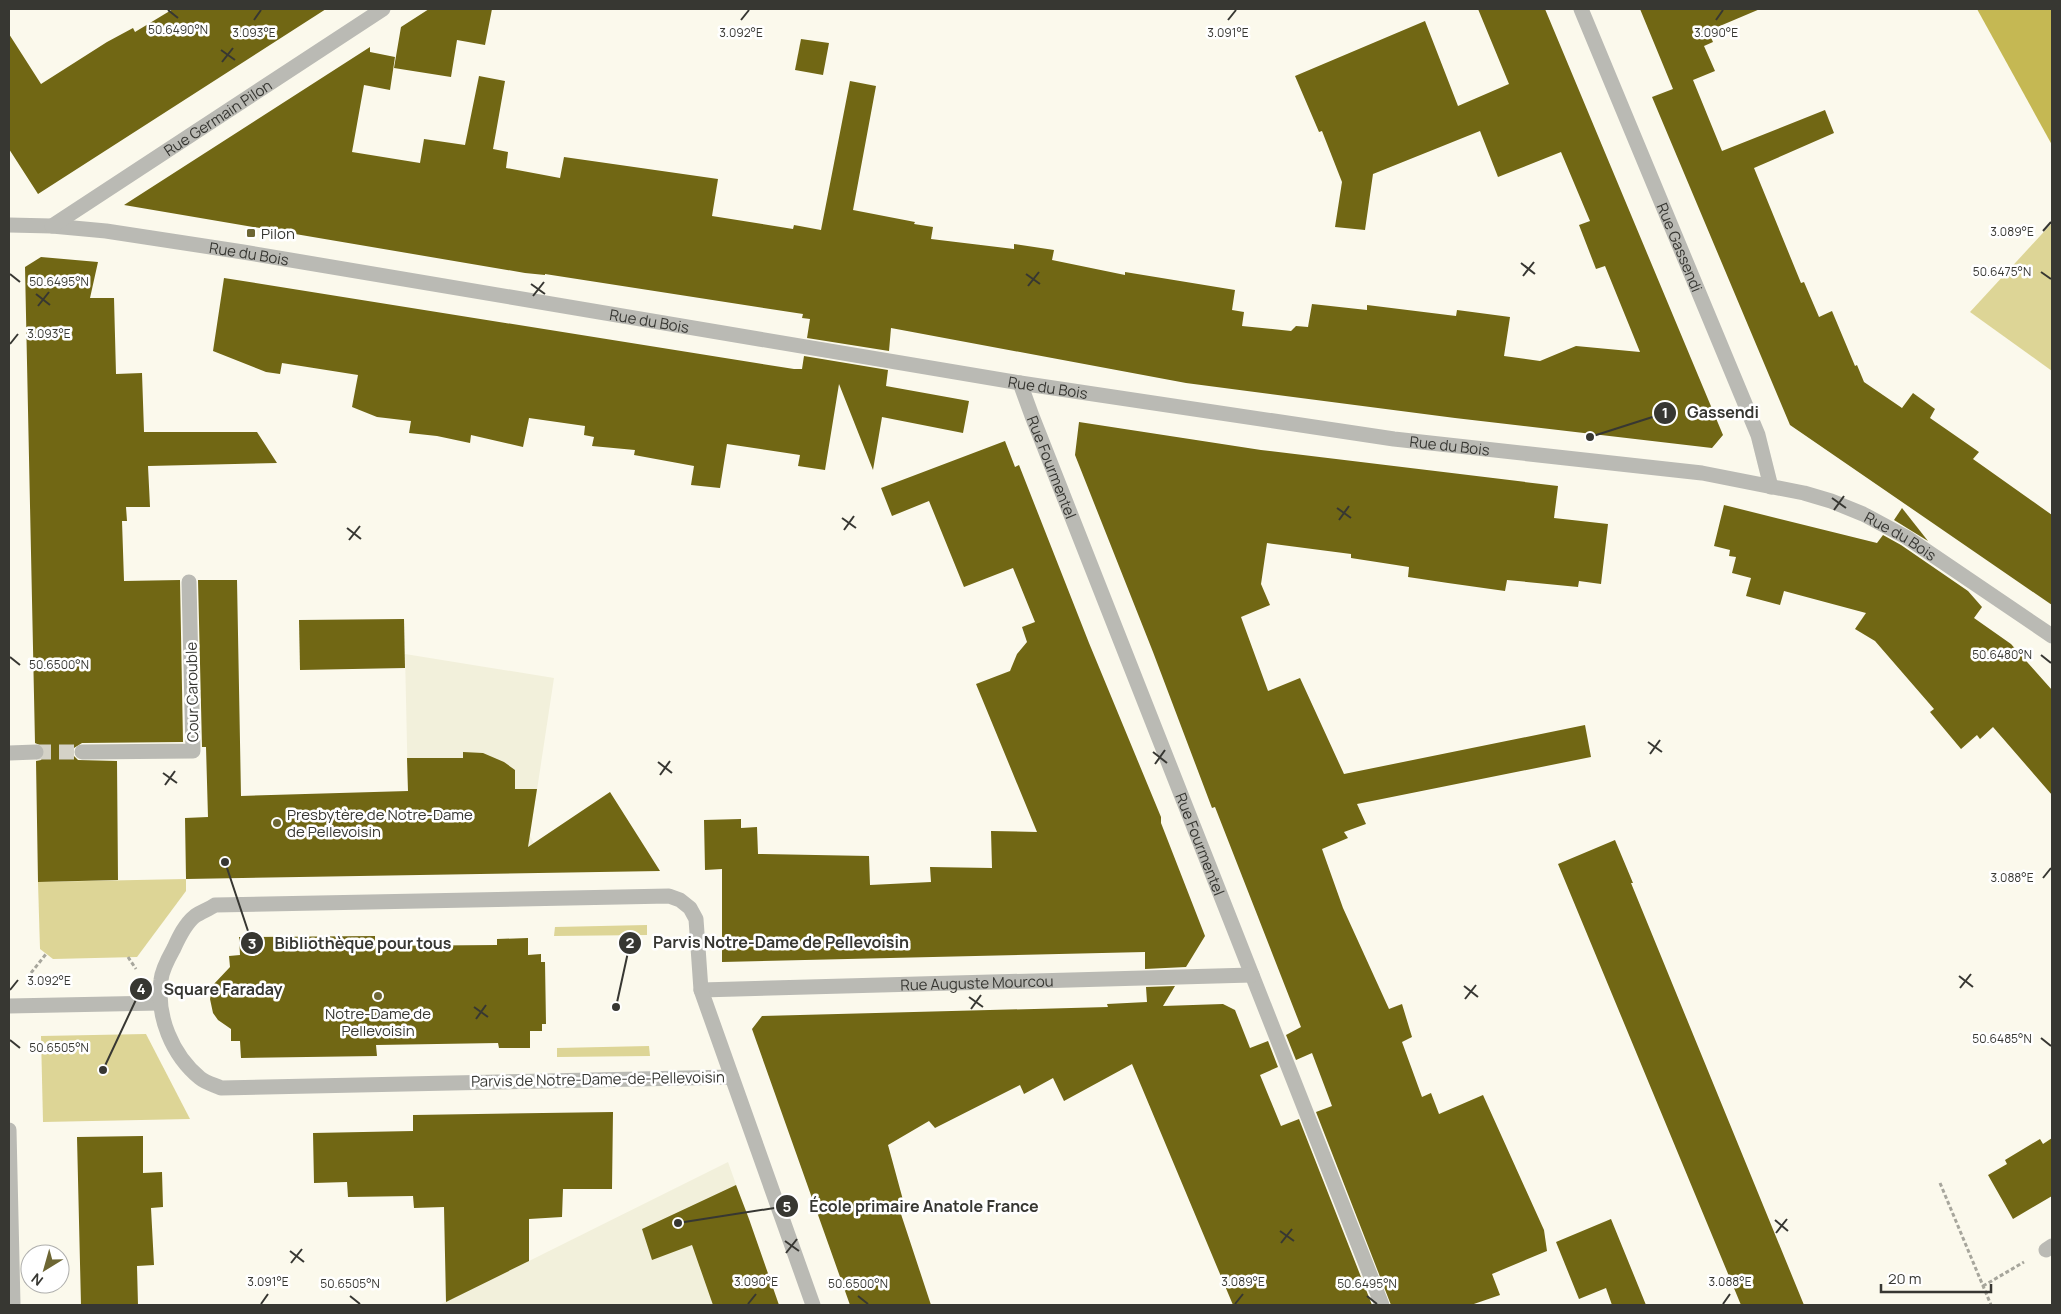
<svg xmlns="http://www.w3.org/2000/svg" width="2061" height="1314" font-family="Manrope,sans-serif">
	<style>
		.built { fill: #f2f0db }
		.green { fill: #ddd596 }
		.forest { fill: #c5b853 }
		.building { fill: #716714 }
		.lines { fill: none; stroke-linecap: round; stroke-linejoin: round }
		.minor-tunnel { stroke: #d4d2c7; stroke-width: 15; stroke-dasharray: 15 8; stroke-linecap: butt }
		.path { stroke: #a7a69c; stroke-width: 3; stroke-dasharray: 4 2.5; stroke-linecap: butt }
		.minor { stroke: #babab4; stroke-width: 15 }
		.ticks { fill: none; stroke: #373732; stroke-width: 2 }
		.poi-dot { fill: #6d6633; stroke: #fff; stroke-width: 2 }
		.labels { text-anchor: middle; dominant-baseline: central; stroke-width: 5; stroke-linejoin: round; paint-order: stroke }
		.street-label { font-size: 15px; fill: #373732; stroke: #fff }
		.poi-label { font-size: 15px; fill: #373732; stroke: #fff; text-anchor: start }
		.ticks-label { font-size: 12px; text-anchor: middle; fill: #373732; stroke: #fff; stroke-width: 5; stroke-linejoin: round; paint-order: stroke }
		.leader { fill: none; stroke: #373732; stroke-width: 2 }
		.callout-dot { fill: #373732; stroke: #fff; stroke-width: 2 }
		.mark-label { font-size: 15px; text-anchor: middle; font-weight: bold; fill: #fff }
		.callout-label { font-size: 16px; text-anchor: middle; font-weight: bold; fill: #373732; stroke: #fff; stroke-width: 5; stroke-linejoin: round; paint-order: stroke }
	</style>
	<rect width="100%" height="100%" fill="#fbf9ec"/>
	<g class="built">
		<polygon points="405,654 554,678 530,836 548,872 408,791"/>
		<polygon points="728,1162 779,1305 439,1305 529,1261"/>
	</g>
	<g class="green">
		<polygon points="2052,223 2052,371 1970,312"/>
		<polygon points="186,879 186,891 137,957 53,959 40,949 38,882"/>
		<polygon points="647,925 647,935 554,936 555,927"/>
		<polygon points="146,1034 190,1119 43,1122 41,1036"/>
		<polygon points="649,1046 650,1056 557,1057 557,1048"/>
	</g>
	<polygon class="forest" points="1977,9 2052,9 2052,145"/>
	<g class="building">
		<polygon points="173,9 326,9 38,194 9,149 9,34 41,84 107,42 133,28 135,32"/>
		<polygon points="429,9 492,9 485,45 457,40 451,77 394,68 401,27"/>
		<polygon points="1478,9 1545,9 1723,435 1712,448 1455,418 1186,383 891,328 889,351 807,338 810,319 802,318 803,314 545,274 545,275 525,273 124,205 370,47 370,52 395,57 390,90 364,85 352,152 420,163 424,139 465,145 479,76 505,81 493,149 508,152 506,168 560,178 564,157 718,179 712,216 793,229 794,225 821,230 850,81 876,86 853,210 915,222 914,224 933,227 931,239 1014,249 1014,244 1054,250 1052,260 1125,275 1125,272 1235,290 1232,310 1244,312 1242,326 1291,331 1296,326 1308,327 1312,304 1367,310 1367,305 1456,316 1457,310 1510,317 1504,356 1540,361 1576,346 1640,352 1605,266 1596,269 1579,225 1590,221 1561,152 1498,177 1480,131 1373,174 1365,230 1335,227 1342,182 1322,131 1319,132 1295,76 1425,21 1458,106 1509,84"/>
		<polygon points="1640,9 1760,9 1708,31 1713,42 1704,46 1715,71 1693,80 1722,151 1825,110 1834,133 1754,168 1801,283 1804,282 1819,317 1832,311 1855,366 1857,365 1864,382 1902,408 1913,393 1935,409 1930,418 1979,452 1973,459 2052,515 2052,605 1790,425 1652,97 1673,89"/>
		<polygon points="801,39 829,43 823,75 795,70"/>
		<polygon points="41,257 98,262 90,298 114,298 116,374 142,373 144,432 257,432 277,463 148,466 150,507 126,507 127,521 122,521 124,581 180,580 183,742 82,743 74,748 74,756 78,760 117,761 118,880 38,882 36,761 41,760 45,752 44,747 35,743 25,267"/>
		<polygon points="224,278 794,369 802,369 804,356 888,370 886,386 969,401 963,433 882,417 873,470 839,384 825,470 798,466 800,455 727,444 720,488 691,485 694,466 634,455 635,450 592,446 594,437 584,435 585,426 529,418 523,447 471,435 470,443 437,436 409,433 411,421 377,417 352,407 358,375 282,363 280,374 266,372 213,351"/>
		<polygon points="1079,422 1261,450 1558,486 1554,518 1608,524 1601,584 1579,581 1578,587 1507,580 1505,591 1448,583 1408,577 1409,567 1351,558 1351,554 1267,543 1261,584 1270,605 1241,617 1268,691 1300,678 1344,774 1585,725 1591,757 1357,804 1366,824 1344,832 1348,838 1322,849 1343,908 1389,1009 1402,1004 1412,1037 1402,1042 1422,1097 1431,1093 1439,1114 1483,1095 1544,1230 1547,1251 1492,1274 1500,1295 1471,1305 1391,1305 1316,1112 1332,1106 1312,1053 1296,1060 1286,1035 1301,1027 1215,807 1212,808 1153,652 1075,455"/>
		<polygon points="1005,441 1015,467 1019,465 1089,643 1161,817 1161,823 1205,936 1186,967 1145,969 1145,952 722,962 722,869 705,870 704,820 741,819 741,828 757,827 758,854 869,856 870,885 931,882 930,867 992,868 991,831 1037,832 976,684 1010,671 1017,654 1027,642 1022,627 1035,622 1013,568 964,587 929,501 892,516 881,488"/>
		<polygon points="1724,505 1877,543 1883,535 1901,545 1968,591 1982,607 1974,618 2011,644 2052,690 2052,795 1993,727 1980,739 1977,735 1961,749 1930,712 1934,709 1875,641 1855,629 1866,613 1784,591 1780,605 1746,596 1751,578 1732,573 1736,557 1729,556 1730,550 1714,546"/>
		<polygon points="1902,508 1928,541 1894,520"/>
		<polygon points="198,580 237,580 241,796 408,791 407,758 463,758 463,752 483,753 504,762 515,770 515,789 537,789 528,847 610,792 660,871 186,879 185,818 208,817 206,747 202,747"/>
		<polygon points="404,619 405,668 300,670 299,620"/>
		<polygon points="1615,840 1633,883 1631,883 1804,1305 1741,1305 1558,864"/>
		<polygon points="375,936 375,946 497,945 497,939 528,938 528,955 541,954 541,962 545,962 546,1024 542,1024 542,1031 530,1031 530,1048 499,1048 498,1043 376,1045 377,1056 241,1058 240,1041 231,1041 231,1029 218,1020 213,1013 210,999 213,985 230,967 229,956 240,955 239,937"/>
		<polygon points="1175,986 1163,1006 1223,1004 1235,1010 1250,1048 1268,1041 1278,1067 1260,1075 1281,1126 1299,1119 1372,1305 1233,1305 1132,1064 1064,1101 1053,1078 1024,1094 1020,1085 935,1128 929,1121 888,1145 903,1200 897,1202 931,1305 850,1305 752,1029 762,1016 1108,1007 1107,1004 1147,1002 1146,987"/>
		<polygon points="613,1112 612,1189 563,1189 562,1217 529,1219 529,1261 446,1302 444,1207 414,1208 413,1196 348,1197 347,1182 314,1183 313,1133 413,1131 413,1115"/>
		<polygon points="143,1136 143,1173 162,1172 163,1207 151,1208 154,1265 137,1266 138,1305 81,1305 77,1137"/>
		<polygon points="2052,1138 2052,1196 2013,1219 1988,1175 2007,1164 2005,1160 2040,1139 2043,1144"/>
		<polygon points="736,1185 749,1219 779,1305 713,1305 692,1245 652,1260 642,1229"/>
		<polygon points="1611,1219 1646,1305 1612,1305 1606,1288 1579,1299 1556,1242"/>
	</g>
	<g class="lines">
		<polyline class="minor-tunnel" points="36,752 82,752"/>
		<g class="path">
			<polyline points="128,957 136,969"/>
			<polyline points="27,978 46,954"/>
			<polyline points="1940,1183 1991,1305"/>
			<polyline points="1983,1286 2024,1262"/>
		</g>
		<g class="minor">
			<path id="s1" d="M 1581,9 L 1758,435 L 1771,487"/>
			<path id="s2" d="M 9,225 L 52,226 L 106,231 L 243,252 L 1020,383 L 1394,439 L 1702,473 L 1804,493 L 1831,501 L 1863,514 L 1906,537 L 2052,636"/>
			<path id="s3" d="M 52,226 L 383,9"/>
			<path id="s4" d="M 1020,383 L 1032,416 L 1382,1305"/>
			<polyline points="82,752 193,751 189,582"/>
			<polyline points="9,753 36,752"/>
			<path id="s5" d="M 701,990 L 1252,975"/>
			<polyline points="9,1006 160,1003"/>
			<path d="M 732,1077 L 221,1088 C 215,1085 206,1083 200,1078 C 172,1055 156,1016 161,980 C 162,969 169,957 174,948 C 179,937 185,924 195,916 C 201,912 209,909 215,905 L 669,896 L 680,900 L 690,908 L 696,919 L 701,990 L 813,1305"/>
			<polyline points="9,1130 13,1305"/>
			<polyline points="2046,1250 2052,1246"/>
		</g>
	</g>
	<path class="ticks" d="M 168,10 L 178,18M 254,20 L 261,10M 741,20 L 749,10M 1228,20 L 1236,10M 1716,20 L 1723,10M 221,50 L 235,60M 222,62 L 233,48M 2043,231 L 2051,222M 1521,263 L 1535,274M 2041,272 L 2051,279M 10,274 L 20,282M 1026,274 L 1040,284M 1523,276 L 1534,262M 531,284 L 545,294M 1028,286 L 1039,272M 36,294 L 50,305M 533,296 L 544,282M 38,306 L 49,292M 10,344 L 18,334M 1832,498 L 1846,508M 1337,508 L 1351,518M 1834,510 L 1844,496M 842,518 L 856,528M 1339,520 L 1349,506M 347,528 L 361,539M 844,530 L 854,516M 349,540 L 360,526M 2041,655 L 2051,663M 10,657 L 20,665M 1648,742 L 1662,752M 1153,752 L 1167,763M 1650,754 L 1660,740M 658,762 L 672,773M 1155,764 L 1165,750M 163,773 L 177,783M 660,775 L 670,761M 165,785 L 175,771M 2043,878 L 2051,868M 1959,976 L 1973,987M 1464,986 L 1478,997M 1960,988 L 1971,974M 10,990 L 18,980M 969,997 L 983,1007M 1465,999 L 1476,985M 474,1007 L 488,1017M 971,1009 L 981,995M 476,1019 L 486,1005M 2041,1038 L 2051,1046M 10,1040 L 20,1048M 1775,1220 L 1788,1231M 1280,1231 L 1294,1241M 1776,1233 L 1787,1219M 785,1241 L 799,1251M 1281,1243 L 1292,1229M 290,1251 L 304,1262M 786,1253 L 797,1239M 291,1263 L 302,1249M 350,1296 L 360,1304M 858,1296 L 868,1304M 1367,1296 L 1377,1304M 261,1304 L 268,1294M 748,1304 L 756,1294M 1235,1304 L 1243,1294M 1723,1304 L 1730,1294"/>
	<g class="poi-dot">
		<rect x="246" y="228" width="10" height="10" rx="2.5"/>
		<circle cx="277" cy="823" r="5"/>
		<circle cx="378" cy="996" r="5"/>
	</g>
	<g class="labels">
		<g class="street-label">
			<text stroke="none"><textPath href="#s3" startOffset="198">Rue Germain Pilon</textPath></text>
			<text stroke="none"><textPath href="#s1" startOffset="258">Rue Gassendi</textPath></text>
			<text stroke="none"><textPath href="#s2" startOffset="242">Rue du Bois</textPath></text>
			<text stroke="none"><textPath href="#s2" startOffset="648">Rue du Bois</textPath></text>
			<text stroke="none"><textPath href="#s2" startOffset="1052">Rue du Bois</textPath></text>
			<text stroke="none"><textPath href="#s2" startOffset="1458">Rue du Bois</textPath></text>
			<text stroke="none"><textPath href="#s4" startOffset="90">Rue Fourmentel</textPath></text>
			<text stroke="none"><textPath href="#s2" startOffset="1922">Rue du Bois</textPath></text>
			<text transform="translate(192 692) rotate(-91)">Cour Carouble</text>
			<text stroke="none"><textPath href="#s4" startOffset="495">Rue Fourmentel</textPath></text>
			<text stroke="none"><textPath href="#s5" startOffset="276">Rue Auguste Mourcou</textPath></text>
			<text transform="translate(598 1079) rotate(-1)">Parvis de Notre-Dame-de-Pellevoisin</text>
		</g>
		<g class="poi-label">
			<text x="261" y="233">Pilon</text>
			<text x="287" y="814">Presbytère de Notre-Dame<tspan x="287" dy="17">de Pellevoisin</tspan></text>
			<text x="378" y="1013" text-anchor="middle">Notre-Dame de<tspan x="378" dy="17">Pellevoisin</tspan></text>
		</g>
	</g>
	<g class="ticks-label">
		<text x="178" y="34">50.6490°N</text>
		<text x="254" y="37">3.093°E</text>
		<text x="741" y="37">3.092°E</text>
		<text x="1228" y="37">3.091°E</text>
		<text x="1716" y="37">3.090°E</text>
		<text x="2012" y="236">3.089°E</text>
		<text x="2002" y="276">50.6475°N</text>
		<text x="59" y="286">50.6495°N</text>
		<text x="49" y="338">3.093°E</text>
		<text x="2002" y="659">50.6480°N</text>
		<text x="59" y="669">50.6500°N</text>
		<text x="2012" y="882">3.088°E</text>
		<text x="49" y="985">3.092°E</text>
		<text x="2002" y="1043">50.6485°N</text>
		<text x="59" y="1052">50.6505°N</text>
		<text x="268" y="1286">3.091°E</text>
		<text x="756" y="1286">3.090°E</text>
		<text x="1243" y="1286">3.089°E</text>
		<text x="1730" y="1286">3.088°E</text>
		<text x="350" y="1288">50.6505°N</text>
		<text x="858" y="1288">50.6500°N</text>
		<text x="1367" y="1288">50.6495°N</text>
	</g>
	<path class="leader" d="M1590 437L1665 413M616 1007L630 943M225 862L252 943M103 1070L141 989M678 1223L787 1206"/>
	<g class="callout-dot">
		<circle cx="1590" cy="437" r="5"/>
		<circle cx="616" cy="1007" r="5"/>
		<circle cx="225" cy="862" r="5"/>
		<circle cx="103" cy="1070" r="5"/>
		<circle cx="678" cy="1223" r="5"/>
		<circle cx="1665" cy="413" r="12"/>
		<circle cx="630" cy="943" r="12"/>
		<circle cx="252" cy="943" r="12"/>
		<circle cx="141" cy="989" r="12"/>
		<circle cx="787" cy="1206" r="12"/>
	</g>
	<g class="mark-label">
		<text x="1665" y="418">1</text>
		<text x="630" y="948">2</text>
		<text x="252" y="949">3</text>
		<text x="141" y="994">4</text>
		<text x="787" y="1212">5</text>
	</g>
	<g class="callout-label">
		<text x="1723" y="418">Gassendi</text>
		<text x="781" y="948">Parvis Notre-Dame de Pellevoisin</text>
		<text x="363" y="949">Bibliothèque pour tous</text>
		<text x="223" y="995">Square Faraday</text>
		<text x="924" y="1212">École primaire Anatole France</text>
	</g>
	<rect width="2061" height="1314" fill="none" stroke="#373732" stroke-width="20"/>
	<g transform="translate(45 1269) rotate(217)"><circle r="24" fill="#ffffff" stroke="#afafad"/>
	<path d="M0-4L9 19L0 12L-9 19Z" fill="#6d6633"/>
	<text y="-8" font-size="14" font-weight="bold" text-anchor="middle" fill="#373732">N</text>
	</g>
	<path d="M1881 1284v8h110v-8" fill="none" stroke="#373732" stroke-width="2.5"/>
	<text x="1888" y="1284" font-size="15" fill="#373732" stroke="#ffffff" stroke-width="4" paint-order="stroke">20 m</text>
</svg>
